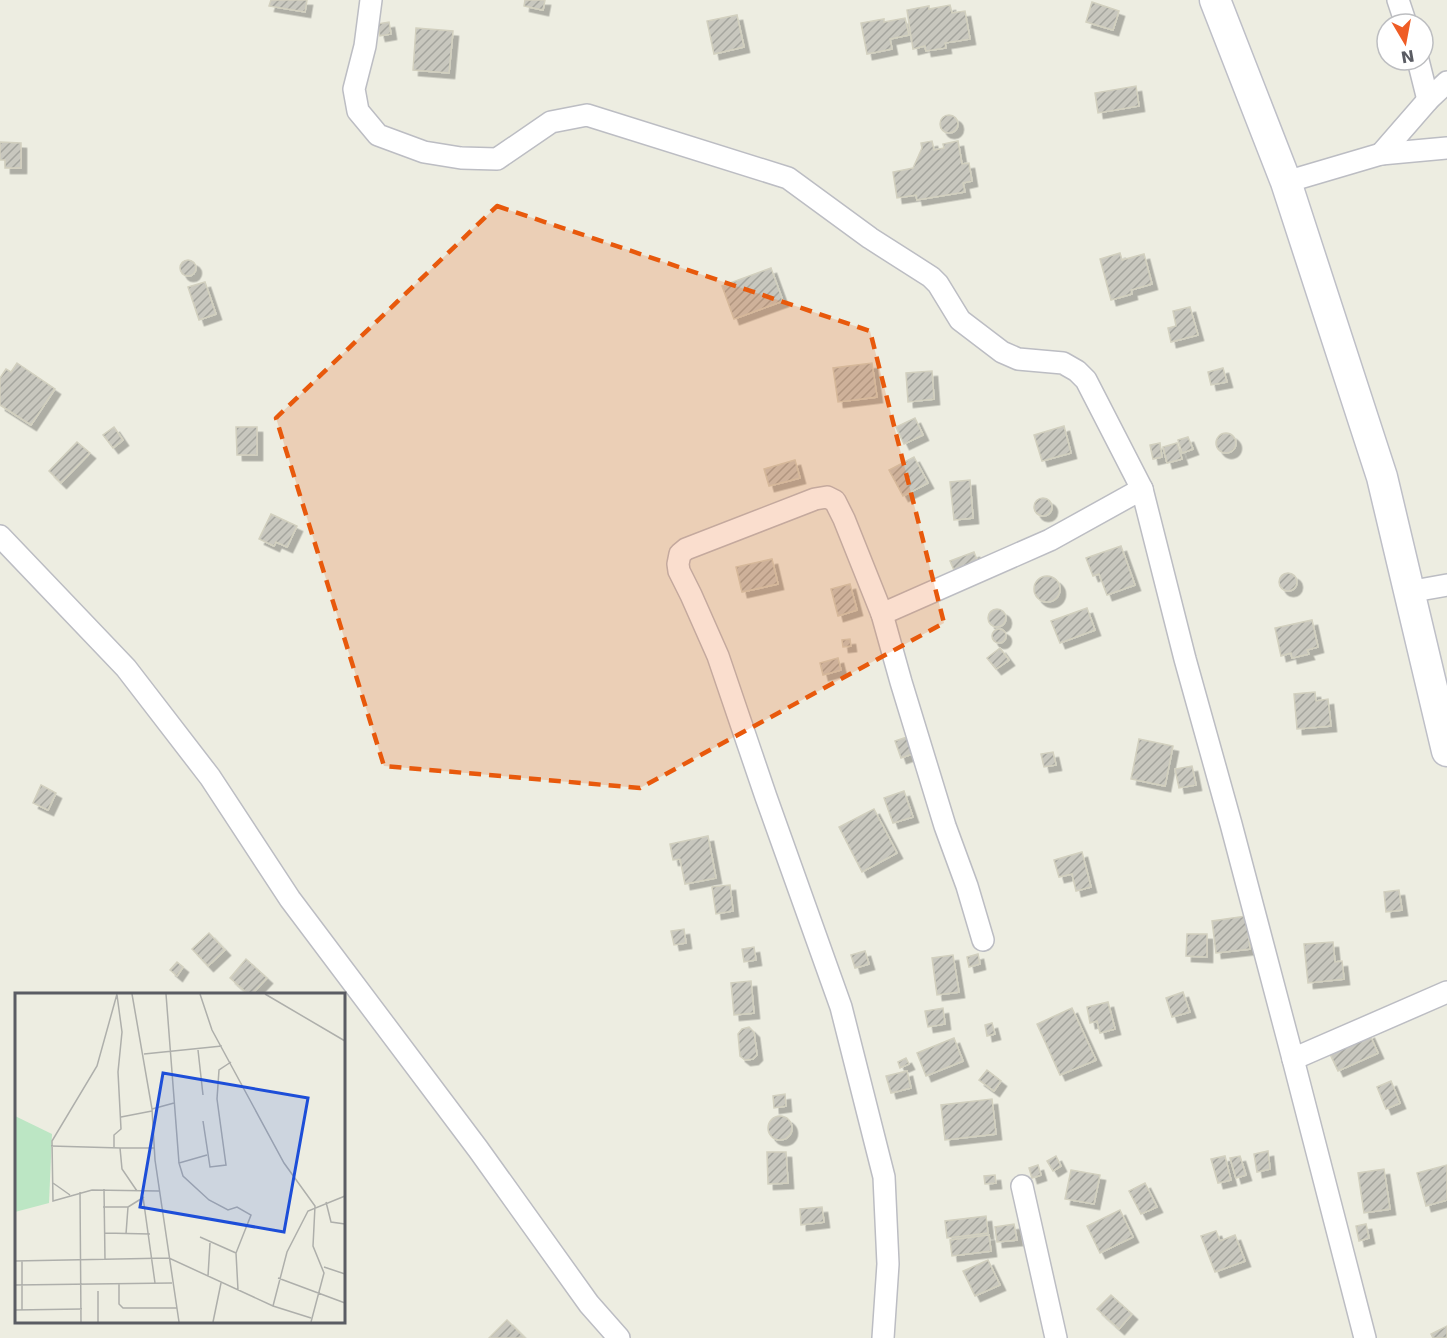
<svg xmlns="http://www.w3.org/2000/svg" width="1447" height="1338" font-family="'DejaVu Sans',sans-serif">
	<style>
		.building { fill: url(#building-hatch); stroke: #d2d0bf; stroke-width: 1.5; filter: url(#shadow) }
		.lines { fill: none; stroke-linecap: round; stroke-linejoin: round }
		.street-casing { stroke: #bcbdc3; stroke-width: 24 }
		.secondary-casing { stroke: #bebfc7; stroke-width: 33 }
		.street { stroke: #fff; stroke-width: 21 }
		.secondary { stroke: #fff; stroke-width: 30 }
		.marked { fill: #e8590c; fill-opacity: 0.2; stroke: #e8590c; stroke-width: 4.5; stroke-dasharray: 12 8; stroke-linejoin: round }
		.inset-road { fill: none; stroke: #aeafab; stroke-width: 1.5 }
		.view { fill: #1d4ed8; fill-opacity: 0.15; stroke: #1d4ed8; stroke-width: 3 }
		.inset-edge { fill: none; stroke: #5a5c63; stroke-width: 3 }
	</style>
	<defs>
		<pattern id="building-hatch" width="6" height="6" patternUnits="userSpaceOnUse" patternTransform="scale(1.5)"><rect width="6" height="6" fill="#c8c7be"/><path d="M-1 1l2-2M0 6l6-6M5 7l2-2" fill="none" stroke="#a5a59e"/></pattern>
		<filter id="shadow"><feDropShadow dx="5.5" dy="5.5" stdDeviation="0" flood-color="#0004"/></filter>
	</defs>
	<rect width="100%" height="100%" fill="#edede1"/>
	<g class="building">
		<polygon points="271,0 307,0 305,12 269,6"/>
		<polygon points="525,0 545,0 543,10 524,6"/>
		<polygon points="1092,2 1119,11 1113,30 1086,22"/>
		<polygon points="950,5 952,13 965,11 970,39 945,43 946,48 926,51 925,46 913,49 907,10 929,6 929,9"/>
		<polygon points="737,15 744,47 714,54 707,21"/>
		<polygon points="905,18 909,35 890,39 892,49 867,54 861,23 884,19 884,22"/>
		<polygon points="389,22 391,34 380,36 377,24"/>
		<polygon points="416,28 453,31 449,73 413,70"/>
		<polygon points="1136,86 1139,106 1098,113 1095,93"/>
		<circle cx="949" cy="124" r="9"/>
		<polygon points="932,141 934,150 944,148 943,144 958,141 962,164 969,163 972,181 963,183 965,192 917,200 916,195 897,198 893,172 913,168 922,148 921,143"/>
		<polygon points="0,142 21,143 21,168 5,168 5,160 0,160"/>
		<polygon points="1120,253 1122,260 1144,254 1152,284 1131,290 1132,294 1111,300 1100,259"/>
		<circle cx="188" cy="268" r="8"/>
		<polygon points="771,268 783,301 734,319 722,286"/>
		<polygon points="205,282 216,314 199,320 188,287"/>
		<polygon points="1190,307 1198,335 1171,342 1168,328 1176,326 1173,311"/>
		<polygon points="17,363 55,389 31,425 0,405 0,378 6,369 11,372"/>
		<polygon points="872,363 877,397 838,402 833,368"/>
		<polygon points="1223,368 1227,382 1211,385 1208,372"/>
		<polygon points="932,371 934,399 908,402 906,373"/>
		<polygon points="915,418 923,435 904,444 896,427"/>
		<polygon points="1064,426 1071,453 1042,461 1034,435"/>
		<polygon points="114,427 123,440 113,448 103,435"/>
		<polygon points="236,427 257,427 257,455 237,455"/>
		<circle cx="1226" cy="443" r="10"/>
		<polygon points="1188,437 1193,449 1182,453 1178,440"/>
		<polygon points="77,442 90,453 61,483 49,471"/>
		<polygon points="1160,443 1162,457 1153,459 1150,445"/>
		<polygon points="1177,443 1182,459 1167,463 1163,447"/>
		<polygon points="914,457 928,483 903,496 889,470"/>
		<polygon points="795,460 800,478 769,486 764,469"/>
		<polygon points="970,480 973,518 954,520 950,482"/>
		<circle cx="1043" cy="507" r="9"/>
		<polygon points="271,514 297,526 287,547 276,542 274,546 259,539"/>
		<polygon points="1121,546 1135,585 1107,595 1099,574 1093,576 1086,558"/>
		<polygon points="974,552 979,565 956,575 950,561"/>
		<polygon points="772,559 778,584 742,592 736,567"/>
		<circle cx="1288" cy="582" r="9"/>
		<circle cx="1047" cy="589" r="13"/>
		<polygon points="850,584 857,610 838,616 831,589"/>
		<polygon points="1087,608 1095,630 1060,643 1051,621"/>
		<circle cx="997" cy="618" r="9"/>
		<polygon points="1312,620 1318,647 1307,650 1309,654 1292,658 1291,653 1281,656 1275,628"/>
		<circle cx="999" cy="636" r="7"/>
		<polygon points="850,639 851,646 843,647 842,640"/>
		<polygon points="1000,648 1009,660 996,669 987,658"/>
		<polygon points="838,658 841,670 823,675 820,663"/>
		<polygon points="1315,692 1316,701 1328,699 1331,726 1297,729 1294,694"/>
		<polygon points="910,736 915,753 901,758 895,741"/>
		<polygon points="1139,739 1173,746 1165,786 1131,779"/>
		<polygon points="1053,752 1056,765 1044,767 1041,754"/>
		<polygon points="1192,766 1196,785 1179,788 1175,769"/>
		<polygon points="41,785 56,793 48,810 33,803"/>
		<polygon points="904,791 913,817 893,823 884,798"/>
		<polygon points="874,809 897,853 862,872 839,827"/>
		<polygon points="708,836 716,878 685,884 680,859 673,860 670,844"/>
		<polygon points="1082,852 1091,887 1076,891 1072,874 1059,877 1054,860"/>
		<polygon points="730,885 733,911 716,914 712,887"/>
		<polygon points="1399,890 1402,910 1386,912 1384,892"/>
		<polygon points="1246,916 1250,949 1216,953 1212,921"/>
		<polygon points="684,929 686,943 674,945 671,931"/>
		<polygon points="209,933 225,950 208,966 192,949"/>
		<polygon points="1187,934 1207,934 1207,957 1186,956"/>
		<polygon points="1333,942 1335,962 1342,961 1344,979 1308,983 1304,944"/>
		<polygon points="754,947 756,960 744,962 742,949"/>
		<polygon points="865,951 869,964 855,968 851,955"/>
		<polygon points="978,954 980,964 969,967 967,957"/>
		<polygon points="953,955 959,992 937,995 932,958"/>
		<polygon points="246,959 267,978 252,994 248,994 230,978"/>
		<polygon points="177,962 183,967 177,976 170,970"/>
		<polygon points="751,981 754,1013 734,1015 731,983"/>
		<polygon points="1183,992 1190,1012 1172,1017 1166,998"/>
		<polygon points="1108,1002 1115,1029 1100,1033 1097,1021 1090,1023 1087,1007"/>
		<polygon points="943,1008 945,1024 928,1027 925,1011"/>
		<polygon points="1072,1008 1096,1060 1060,1075 1037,1024"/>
		<polygon points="992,1023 995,1034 987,1036 985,1025"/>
		<polygon points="749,1027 754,1032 757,1055 753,1059 745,1060 740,1056 738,1034 742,1029"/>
		<polygon points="1369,1033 1378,1053 1338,1071 1329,1052"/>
		<polygon points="954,1038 963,1061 926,1076 917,1053"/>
		<polygon points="906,1058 909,1064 900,1068 898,1062"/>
		<polygon points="987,1070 1001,1081 994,1091 979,1080"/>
		<polygon points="907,1071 911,1088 891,1093 886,1076"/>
		<polygon points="1391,1081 1400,1103 1386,1109 1377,1087"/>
		<polygon points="785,1094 786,1106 774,1108 773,1096"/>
		<polygon points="992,1099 996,1134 945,1140 941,1105"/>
		<circle cx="780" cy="1128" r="12"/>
		<polygon points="1268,1151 1270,1169 1257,1172 1254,1154"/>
		<polygon points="767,1152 786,1152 788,1183 768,1184"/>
		<polygon points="1056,1156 1061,1166 1053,1171 1047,1161"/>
		<polygon points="1225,1156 1231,1180 1218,1183 1211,1159"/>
		<polygon points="1240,1156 1246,1175 1236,1178 1230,1158"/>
		<polygon points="1038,1165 1041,1175 1032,1178 1029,1168"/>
		<polygon points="1447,1165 1447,1200 1426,1206 1417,1173"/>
		<polygon points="1384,1169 1390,1209 1364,1213 1358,1173"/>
		<polygon points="1071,1170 1100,1175 1094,1204 1065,1199"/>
		<polygon points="995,1175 996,1183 985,1184 984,1176"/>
		<polygon points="1145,1183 1157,1207 1141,1214 1129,1191"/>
		<polygon points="822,1207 824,1222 801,1225 800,1209"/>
		<polygon points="1120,1210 1133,1237 1100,1253 1087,1226"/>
		<polygon points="986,1216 988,1233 947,1238 945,1221"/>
		<polygon points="1014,1224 1017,1240 997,1242 995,1227"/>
		<polygon points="1366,1224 1369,1238 1359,1241 1356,1226"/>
		<polygon points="1216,1231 1220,1241 1235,1235 1245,1261 1215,1272 1201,1236"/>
		<polygon points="989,1235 991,1251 952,1256 950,1240"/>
		<polygon points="988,1260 1000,1285 975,1296 963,1271"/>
		<polygon points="1111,1295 1132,1314 1119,1329 1097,1309"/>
		<polygon points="507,1320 525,1338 489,1338"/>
		<polygon points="1447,1326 1447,1338 1433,1338 1431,1334"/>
	</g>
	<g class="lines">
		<defs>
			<g id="street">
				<polyline points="371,0 365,46 354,89 358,111 378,135 424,152 461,158 497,159 551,122 587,115 788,178 870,238 931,277 938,284 960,320 1002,352 1018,359 1063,363 1077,371 1086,380 1142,489 1050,540 882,614"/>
				<polyline points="1398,0 1406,24"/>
				<polyline points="1418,60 1428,100"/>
				<polyline points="1381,154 1428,100 1447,82"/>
				<polyline points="1286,182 1381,154 1447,148"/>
				<polyline points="1142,489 1185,659 1231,824 1293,1059 1365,1338"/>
				<polyline points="0,536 126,668 210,777 290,899 478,1149 589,1304 619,1338"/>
				<polyline points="1408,592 1447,585"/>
				<polyline points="1293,1059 1447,992"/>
				<polyline points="1022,1186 1056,1338"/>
				<polyline points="883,1338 888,1264 884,1177 841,1007 766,797 718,656 691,595 679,571 678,564 680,554 686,549 815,499 827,497 835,501 844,519 882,614 901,682 945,826 967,886 983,940"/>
			</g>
			<polyline id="secondary" points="1215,0 1286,182 1382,477 1447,751"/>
		</defs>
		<use href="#street" class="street-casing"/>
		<use href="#secondary" class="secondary-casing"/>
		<use href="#street" class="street"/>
		<use href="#secondary" class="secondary"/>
	</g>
	<path class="marked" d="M 497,206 L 870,331 L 944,623 L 640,788 L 384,766 L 276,418 Z"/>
	<g transform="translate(15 993)">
		<rect width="330" height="330" fill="#edede1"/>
		<path d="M 0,123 L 37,141 L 34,210 L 0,219 Z" fill="#bce6c4"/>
		<path class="inset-road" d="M 102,1 L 82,73 L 37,148 L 38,208 L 77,197 L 144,198M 117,1 L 137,116 L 140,167 L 164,329M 151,1 L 164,170M 185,1 L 197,37 L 269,170 L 300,213 L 298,253 L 309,280 L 296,329M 250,1 L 330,48M 183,57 L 188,102M 129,61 L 207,53M 137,116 L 159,110M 106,124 L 137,118M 188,128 L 195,174 L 211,172 L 202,106 L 204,77 L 216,69M 36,153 L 105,155 L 107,176 L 122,198M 99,154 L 99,142 L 106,136 L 103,79 L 107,39 L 102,2M 105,155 L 139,155M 192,162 L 164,170 L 168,183 L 194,207 L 213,217 L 222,214 L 236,222 L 221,260 L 223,297M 38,190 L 55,202M 89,196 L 90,267M 65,199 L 66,329M 128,204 L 140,290M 311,209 L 316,229 L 330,231M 88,214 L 113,214M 89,240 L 135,241M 111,241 L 113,214 L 129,204M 185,244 L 221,260M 0,268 L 154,265 L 258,313 L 296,325M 7,268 L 7,317M 309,274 L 330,281M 193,283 L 195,250M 263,285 L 330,310M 104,291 L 104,311 L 108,315 L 162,315M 0,292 L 157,290M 83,298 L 83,329M 258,313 L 272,259 L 293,218 L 330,203M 0,317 L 67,316M 198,329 L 206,290"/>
		<path class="view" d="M 148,80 L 293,105 L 269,239 L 125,214 Z"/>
		<rect width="330" height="330" class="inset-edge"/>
	</g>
	<g transform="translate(1405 42) rotate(170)"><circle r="28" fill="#ffffff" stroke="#bdbec1" stroke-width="1.5"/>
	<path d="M0-4.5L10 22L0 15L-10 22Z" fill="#ef5c25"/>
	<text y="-9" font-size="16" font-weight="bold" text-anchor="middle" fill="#5a5c63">N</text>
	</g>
</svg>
